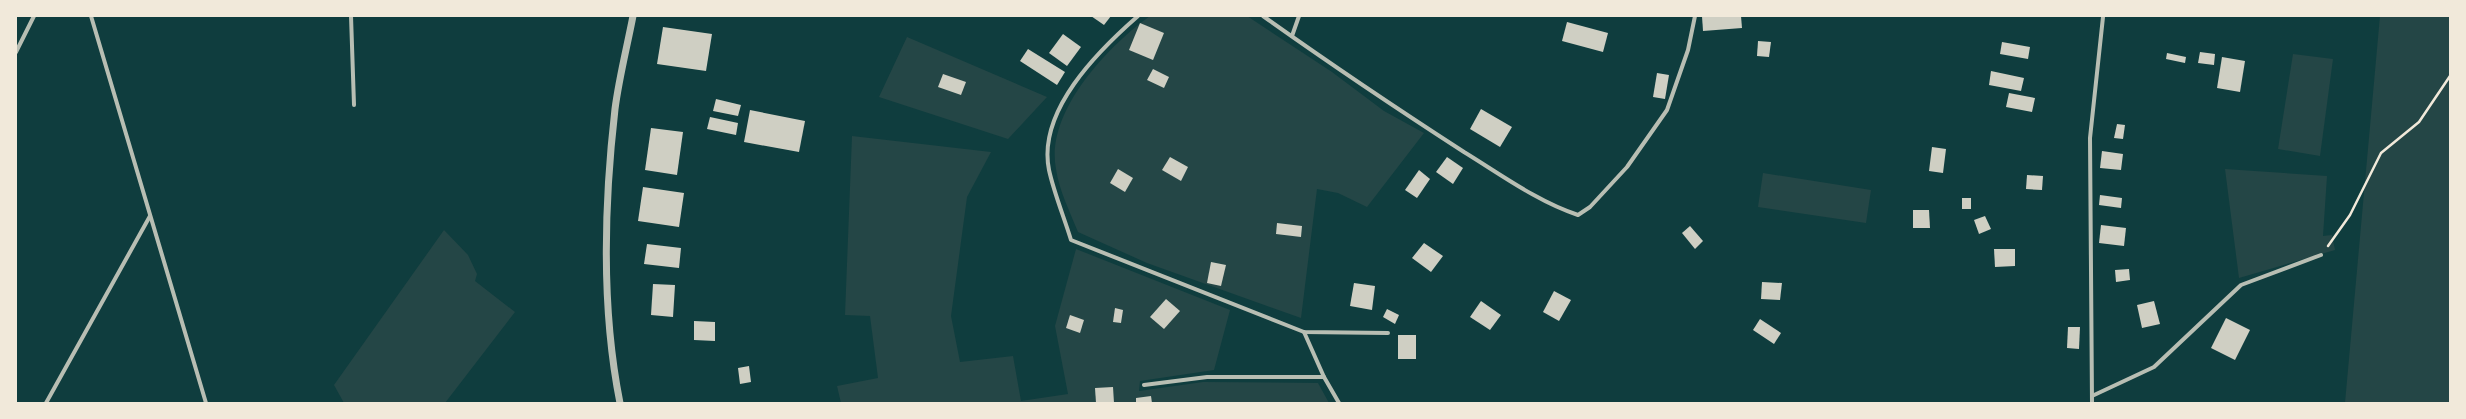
<svg xmlns="http://www.w3.org/2000/svg" width="2466" height="419" font-family="'Work Sans',sans-serif">
	<style>
		.green { fill: #244646 }
		.building { fill: #cfcfc3 }
		.lines { fill: none; stroke-linecap: round; stroke-linejoin: round }
		.path { stroke: #f1e9da; stroke-width: 2.5 }
		.minor { stroke: #b8beb3; stroke-width: 4 }
		.tertiary { stroke: #b8beb3; stroke-width: 7 }
	</style>
	<rect width="100%" height="100%" fill="#0f3d3e"/>
	<g class="green">
		<path d="M 1150,16 L 1247,16 L 1332,72 L 1384,111 L 1424,133 L 1367,207 L 1338,193 L 1317,189 L 1301,318 L 1147,263 L 1078,232 C 1070,212 1059,190 1056,169 C 1045,112 1108,46 1150,16 Z"/>
		<polygon points="2380,16 2450,16 2450,403 2345,403"/>
		<polygon points="907,37 1047,97 1008,139 879,97"/>
		<polygon points="2293,54 2333,59 2320,156 2278,149"/>
		<polygon points="852,136 991,152 967,197 951,316 960,362 1013,356 1021,401 1068,394 1055,326 1076,249 1230,310 1214,370 1140,381 1139,391 1203,382 1318,383 1329,403 841,403 837,386 878,378 870,316 845,315"/>
		<polygon points="2225,169 2327,176 2323,236 2332,235 2335,250 2239,278"/>
		<polygon points="1763,173 1871,190 1866,223 1758,207"/>
		<polygon points="444,230 468,255 477,274 475,281 515,312 445,403 344,403 334,385"/>
	</g>
	<g class="building">
		<polygon points="1091,16 1111,16 1104,25"/>
		<polygon points="1702,16 1741,16 1742,28 1703,31"/>
		<polygon points="1567,22 1608,33 1603,52 1562,41"/>
		<polygon points="1140,23 1164,33 1153,60 1129,50"/>
		<polygon points="663,27 712,34 706,71 657,64"/>
		<polygon points="1063,34 1081,47 1067,66 1049,53"/>
		<polygon points="1758,41 1771,42 1769,57 1757,56"/>
		<polygon points="2002,42 2030,47 2028,59 2000,54"/>
		<polygon points="1028,49 1065,72 1057,85 1020,61"/>
		<polygon points="2200,52 2215,54 2214,65 2198,63"/>
		<polygon points="2167,53 2186,57 2185,63 2166,59"/>
		<polygon points="2222,57 2245,61 2240,92 2217,88"/>
		<polygon points="1153,69 1169,77 1164,88 1147,80"/>
		<polygon points="1991,71 2024,78 2021,91 1989,85"/>
		<polygon points="1657,73 1669,75 1665,99 1653,97"/>
		<polygon points="943,74 966,82 961,95 938,87"/>
		<polygon points="2009,93 2035,98 2032,112 2006,107"/>
		<polygon points="716,99 741,105 738,116 713,111"/>
		<polygon points="1481,109 1512,127 1500,147 1470,129"/>
		<polygon points="750,110 805,121 799,152 744,142"/>
		<polygon points="710,117 738,123 736,135 707,129"/>
		<polygon points="2117,124 2125,125 2123,139 2114,138"/>
		<polygon points="651,128 683,132 677,175 645,170"/>
		<polygon points="1932,147 1946,149 1943,173 1929,171"/>
		<polygon points="2102,151 2123,154 2121,170 2100,168"/>
		<polygon points="1170,157 1188,167 1181,181 1162,170"/>
		<polygon points="1447,157 1463,168 1453,184 1436,172"/>
		<polygon points="1118,169 1133,178 1125,192 1110,183"/>
		<polygon points="1419,170 1430,179 1417,198 1405,190"/>
		<polygon points="2027,175 2043,176 2042,190 2026,189"/>
		<polygon points="643,187 684,193 679,227 638,221"/>
		<polygon points="2100,195 2122,198 2121,208 2099,205"/>
		<rect x="1962" y="198" width="9" height="11"/>
		<polygon points="1913,210 1929,210 1930,228 1913,228"/>
		<polygon points="1985,216 1991,229 1979,234 1974,220"/>
		<polygon points="1277,223 1302,226 1301,237 1276,234"/>
		<polygon points="2101,225 2126,228 2124,246 2099,243"/>
		<polygon points="1690,226 1703,241 1695,249 1682,233"/>
		<polygon points="1424,243 1443,256 1431,272 1412,258"/>
		<polygon points="647,244 681,248 679,268 644,264"/>
		<polygon points="1994,249 2015,249 2015,266 1995,267"/>
		<polygon points="1211,262 1226,265 1221,286 1207,283"/>
		<polygon points="2129,269 2130,280 2116,282 2115,270"/>
		<polygon points="1762,282 1782,283 1780,300 1761,299"/>
		<polygon points="1354,283 1375,286 1372,310 1350,306"/>
		<polygon points="653,284 675,285 673,317 651,315"/>
		<polygon points="1554,291 1571,300 1559,321 1543,312"/>
		<polygon points="1166,299 1180,311 1164,329 1150,317"/>
		<polygon points="1481,301 1501,315 1490,330 1470,317"/>
		<polygon points="2154,301 2160,324 2142,328 2137,305"/>
		<polygon points="1115,308 1123,310 1121,323 1113,322"/>
		<polygon points="1387,309 1399,315 1395,324 1383,317"/>
		<polygon points="1070,315 1084,320 1080,333 1066,328"/>
		<polygon points="2226,318 2250,330 2235,360 2211,348"/>
		<polygon points="1760,319 1781,333 1774,344 1753,330"/>
		<polygon points="694,321 715,322 715,341 694,340"/>
		<polygon points="2068,327 2080,327 2079,349 2067,348"/>
		<rect x="1398" y="335" width="18" height="24"/>
		<polygon points="749,366 751,382 740,384 738,368"/>
		<polygon points="1113,387 1114,403 1096,403 1095,388"/>
		<polygon points="1151,396 1152,403 1136,403 1136,398"/>
	</g>
	<g class="lines">
		<polyline class="path" points="2328,246 2350,215 2381,153 2419,122 2450,76"/>
		<g class="minor">
			<polyline points="91,16 206,403"/>
			<polyline points="351,16 354,105"/>
			<path d="M 1138,16 C 1098,51 1037,111 1049,170 C 1054,193 1064,217 1071,240 L 1304,332 L 1388,333"/>
			<path d="M 1263,16 C 1329,63 1396,108 1464,152 C 1500,174 1538,202 1578,215 L 1590,207 L 1627,167 L 1667,110 L 1688,50 L 1695,16"/>
			<polyline points="1292,36 1299,16"/>
			<polyline points="16,52 34,16"/>
			<polyline points="1304,332 1324,377 1339,403"/>
			<polyline points="1144,385 1207,377 1324,377"/>
			<polyline points="2092,396 2154,367 2241,285 2321,255"/>
			<polyline points="46,403 150,216"/>
			<polyline points="2092,403 2090,138 2103,17"/>
		</g>
		<path class="tertiary" d="M 620,403 C 601,308 604,205 615,109 C 619,78 627,47 633,16"/>
	</g>
	<rect width="2466" height="419" fill="none" stroke="#f1e9da" stroke-width="34"/>
</svg>
